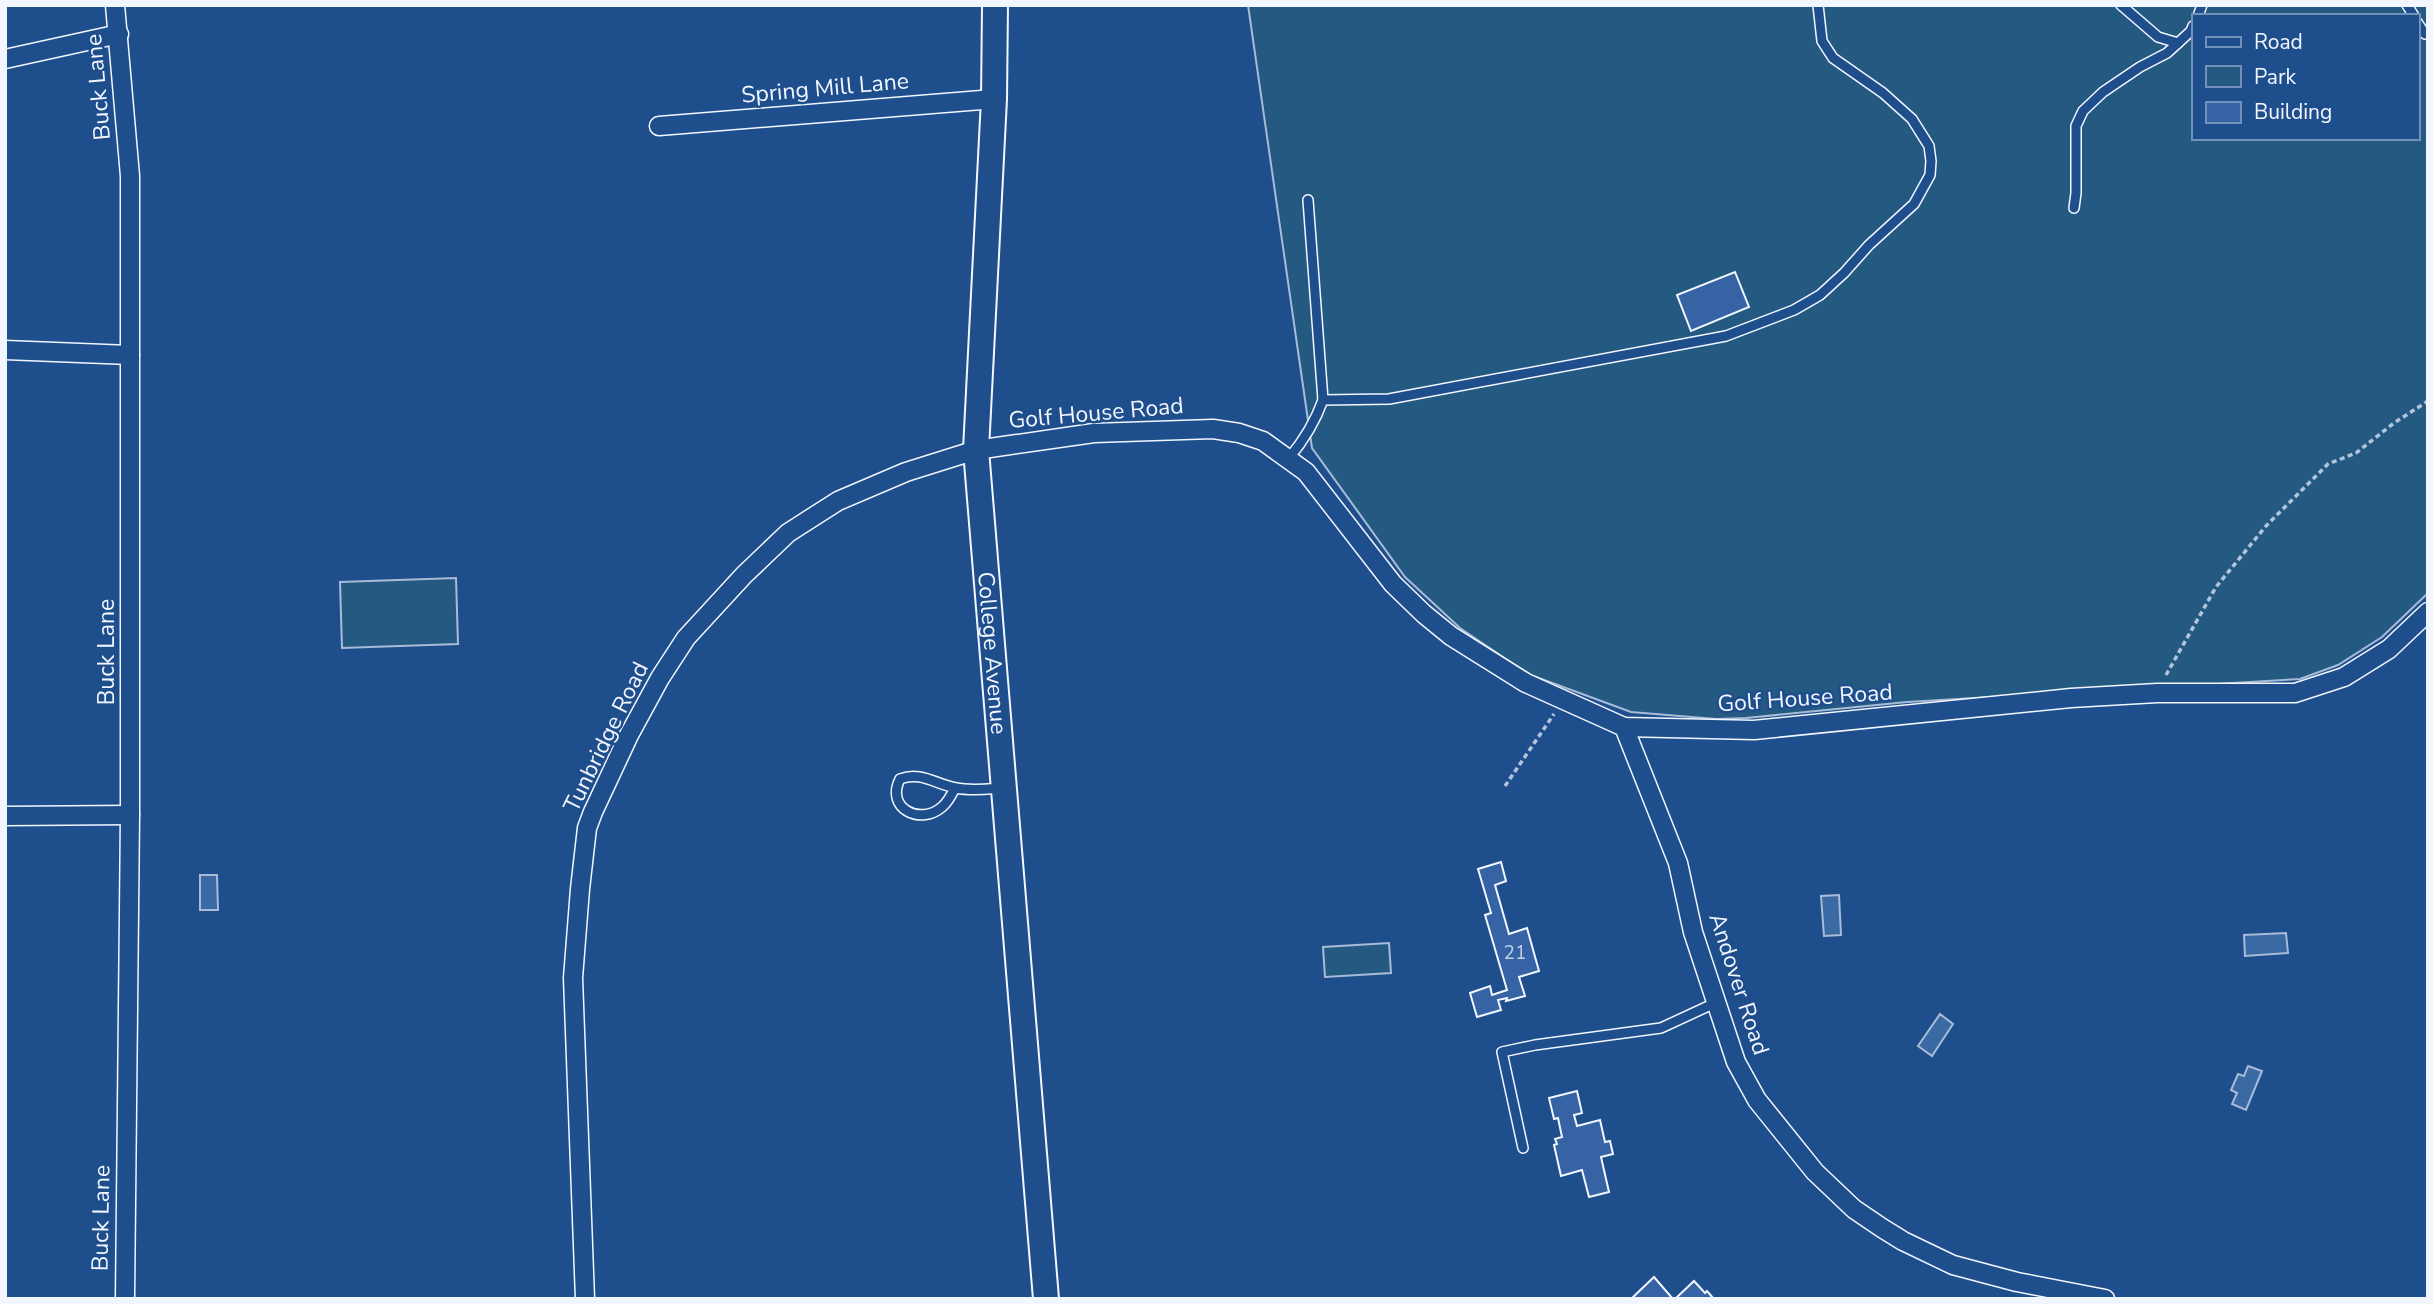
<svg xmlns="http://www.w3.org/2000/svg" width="2433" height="1304" font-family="'Nunito Sans',sans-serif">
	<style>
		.green { fill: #245a82; stroke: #a8bbd7; stroke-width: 2; fill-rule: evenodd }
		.water { fill: #3b69a3; stroke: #a8bbd7; stroke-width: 2 }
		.building { fill: #3563a3; stroke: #f2f6ff; stroke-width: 2 }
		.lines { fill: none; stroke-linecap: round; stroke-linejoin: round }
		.service-casing { stroke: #f2f6ff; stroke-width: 12 }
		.minor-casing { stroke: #f2f6ff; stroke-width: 21 }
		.secondary-casing { stroke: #f2f6ff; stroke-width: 28 }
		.path { stroke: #b3c4dc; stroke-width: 3.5; stroke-dasharray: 5 3.5; stroke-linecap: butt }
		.service { stroke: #1f4e8c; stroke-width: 9 }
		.minor { stroke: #1f4e8c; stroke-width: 18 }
		.secondary { stroke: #1f4e8c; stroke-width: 24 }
		.labels { text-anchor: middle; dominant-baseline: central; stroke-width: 5; stroke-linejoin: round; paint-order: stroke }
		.number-label { font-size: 19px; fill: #c3d1e8 }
		.street-label { font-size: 23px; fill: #f2f6ff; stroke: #1f4e8c }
	</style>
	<rect width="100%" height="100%" fill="#1f4e8c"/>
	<g class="green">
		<path d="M 1248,5 L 2428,5 L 2428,593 L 2382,637 L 2338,665 L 2300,679 L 1907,702 L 1746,718 L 1716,719 L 1631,712 L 1528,674 L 1460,628 L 1405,577 L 1312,448 ZM 2193,16 L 2417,16 L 2417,138 L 2193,138 Z"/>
		<polygon points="456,578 458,644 342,648 340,582"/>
		<polygon points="1389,943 1391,973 1325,977 1323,947"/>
	</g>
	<g class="water">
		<polygon points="200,875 217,875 218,910 200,910"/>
		<polygon points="1839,895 1841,935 1824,936 1821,896"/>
		<polygon points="2286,933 2288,953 2245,956 2244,935"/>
		<polygon points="1940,1014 1953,1024 1932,1056 1918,1046"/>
		<polygon points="2248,1066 2262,1071 2246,1110 2232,1104 2237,1093 2231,1090 2238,1074 2244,1076"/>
	</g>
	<g class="building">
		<polygon points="1735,272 1749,307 1691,331 1677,295"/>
		<polygon points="1501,862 1506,881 1495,885 1509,934 1527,928 1539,971 1519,977 1525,996 1506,1001 1507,998 1498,1000 1501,1010 1477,1017 1470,993 1490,986 1492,995 1507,990 1485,915 1491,913 1478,869"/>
		<polygon points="1577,1091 1582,1113 1574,1115 1577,1126 1600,1120 1605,1142 1610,1141 1613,1154 1601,1157 1609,1192 1589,1197 1582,1170 1561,1176 1554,1145 1557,1144 1555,1139 1562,1137 1558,1118 1554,1119 1549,1098"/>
		<polygon points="1654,1277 1673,1299 1631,1299"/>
		<polygon points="1694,1281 1705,1293 1707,1291 1714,1299 1675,1299"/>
	</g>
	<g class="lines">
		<defs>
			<g id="service">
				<polyline points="2121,5 2158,37 2178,43"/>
				<polyline points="2407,5 2414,16"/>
				<polyline points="2198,16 2202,5"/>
				<polyline points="2417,22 2425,34"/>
				<polyline points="1308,200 1323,400"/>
				<polyline points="2074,208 2076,193 2076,126 2083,111 2103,92 2140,67 2167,53 2191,31 2193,26"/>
				<path d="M 1289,458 C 1305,439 1315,422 1323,400 L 1389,399 L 1726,336 L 1794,310 L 1820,295 L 1844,273 L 1869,245 L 1914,204 L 1930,175 L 1931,161 L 1929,146 L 1912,119 L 1883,93 L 1833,58 L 1822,41 L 1818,5"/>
				<path d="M 955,788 C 952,794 948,802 942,807 C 920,826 885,808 900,779 C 921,771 935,784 956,788 C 971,791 987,789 1002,788"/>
				<polyline points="1523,1148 1502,1052 1535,1045 1661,1028 1715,1003"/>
			</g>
			<g id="minor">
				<polyline points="115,5 130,176 130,815 125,1299"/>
				<polyline points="5,59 119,34"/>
				<polyline points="659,126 994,99"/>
				<polyline points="5,350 130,355"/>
				<polyline points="1624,727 1678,863 1693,932 1736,1062 1757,1100 1815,1172 1854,1209 1882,1228 1903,1241 1953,1265 2017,1282 2105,1299"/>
				<polyline points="5,816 130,815"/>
				<polyline points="585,1299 573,978 580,889 587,828 593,812 629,735 660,678 686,638 744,575 788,533 838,501 906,472 976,450 1094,433 1213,429 1239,433 1263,441 1306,472 1393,584 1424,614 1451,636 1526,683 1624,727 1754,730 2071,698 2157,693 2295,693 2344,677 2389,649 2428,612"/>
			</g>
			<g id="secondary">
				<path id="s1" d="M 995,5 L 994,99 L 976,450 L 1046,1299"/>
			</g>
		</defs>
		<use href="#service" class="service-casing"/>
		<use href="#minor" class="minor-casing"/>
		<use href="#secondary" class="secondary-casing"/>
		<g class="path">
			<polyline points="2166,675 2216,587 2266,526 2328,464 2356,453 2394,423 2428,401"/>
			<polyline points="1505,786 1554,714"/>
		</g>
		<use href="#service" class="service"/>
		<use href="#minor" class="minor"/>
		<use href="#secondary" class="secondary"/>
	</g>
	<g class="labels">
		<g class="number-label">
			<text x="1515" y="953">21</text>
		</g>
		<g class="street-label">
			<text transform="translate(98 87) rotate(-95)">Buck Lane</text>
			<text transform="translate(825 88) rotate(-5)">Spring Mill Lane</text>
			<text transform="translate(1096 413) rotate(-5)">Golf House Road</text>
			<text transform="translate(106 652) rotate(-90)">Buck Lane</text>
			<text stroke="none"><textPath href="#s1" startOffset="649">College Avenue</textPath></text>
			<text transform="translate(1805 698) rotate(-4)">Golf House Road</text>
			<text transform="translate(606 737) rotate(-64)">Tunbridge Road</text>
			<text transform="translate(1739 984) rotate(72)">Andover Road</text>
			<text transform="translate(101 1218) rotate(-89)">Buck Lane</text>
		</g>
	</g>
	<rect width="2433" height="1304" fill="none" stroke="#f2f6ff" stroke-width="14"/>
	<rect x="2192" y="14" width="228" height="126" fill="#1f4e8c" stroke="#7391ba" stroke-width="2"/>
	<rect x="2206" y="37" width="35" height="10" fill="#1f4e8c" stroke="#7391ba" stroke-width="2"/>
	<text x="2254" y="49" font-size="21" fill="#f2f6ff">Road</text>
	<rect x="2206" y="66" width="35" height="21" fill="#245a82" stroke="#7391ba" stroke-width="2"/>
	<text x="2254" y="84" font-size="21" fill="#f2f6ff">Park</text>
	<rect x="2206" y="102" width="35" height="21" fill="#3563a3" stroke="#7391ba" stroke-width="2"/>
	<text x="2254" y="119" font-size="21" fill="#f2f6ff">Building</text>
</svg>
